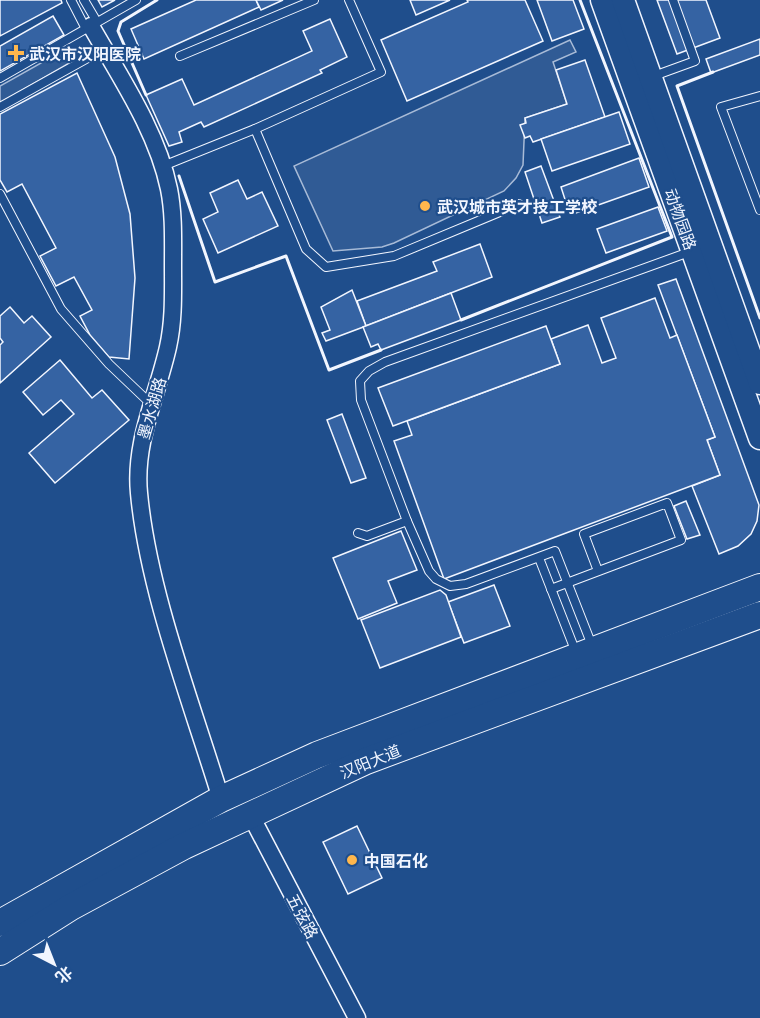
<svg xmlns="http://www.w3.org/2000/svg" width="760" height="1018" font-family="Commissioner,'Noto Sans SC',sans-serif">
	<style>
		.built { fill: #305b95; stroke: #a8bbd7; stroke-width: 1.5 }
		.building { fill: #3563a3; stroke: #f2f6ff; stroke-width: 1.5 }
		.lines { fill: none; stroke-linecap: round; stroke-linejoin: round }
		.lane-casing { stroke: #f2f6ff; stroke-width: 10 }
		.street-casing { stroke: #f2f6ff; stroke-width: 19 }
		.secondary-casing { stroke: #f2f6ff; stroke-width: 25 }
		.primary-casing { stroke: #f2f6ff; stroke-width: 28 }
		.lane { stroke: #1f4e8c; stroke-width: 8 }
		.street { stroke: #1f4e8c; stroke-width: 16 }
		.secondary { stroke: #1f4e8c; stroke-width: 22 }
		.primary { stroke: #1f4e8c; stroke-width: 26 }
		.wall { stroke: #f2f6ff; stroke-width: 3 }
		.poi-dot { fill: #ffb74d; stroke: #1f4e8c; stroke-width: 2 }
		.labels { text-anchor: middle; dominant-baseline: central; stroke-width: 4.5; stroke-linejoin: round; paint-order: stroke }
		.poi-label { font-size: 16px; font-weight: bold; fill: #f2f6ff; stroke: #1f4e8c; text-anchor: start }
		.street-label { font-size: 16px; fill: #f2f6ff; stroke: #1f4e8c }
	</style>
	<rect width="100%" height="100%" fill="#1f4e8c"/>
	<g class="built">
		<polygon points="570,40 576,52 553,62 567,104 525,118 523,165 516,178 504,191 394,243 382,247 333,251 294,166"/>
		<polygon points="64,50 71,62 0,103 0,86"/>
	</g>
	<g class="building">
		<polygon points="0,0 61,0 62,3 0,36"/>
		<polygon points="98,0 115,0 102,7"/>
		<polygon points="196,0 256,0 259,7 144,59 131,29"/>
		<polygon points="256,0 283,0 261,10"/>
		<polygon points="410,0 450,0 416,15"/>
		<polygon points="467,0 525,0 543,41 407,101 381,40 468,2"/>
		<polygon points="537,0 573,0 584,29 552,41"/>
		<polygon points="657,0 706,0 720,38 677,54"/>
		<polygon points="53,16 64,35 0,71 0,46"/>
		<polygon points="330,19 347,57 320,70 322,73 204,127 201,122 179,132 182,142 169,146 146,95 182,79 194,105 312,51 303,31"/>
		<polygon points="760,39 760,55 711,73 706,59"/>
		<polygon points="585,60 605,117 533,142 530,136 525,138 520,125 526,123 525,118 567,104 556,70"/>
		<polygon points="77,73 115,157 130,214 135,278 129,359 109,357 90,335 80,316 92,310 74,277 56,286 40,256 56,248 22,184 7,192 0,180 0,114"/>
		<polygon points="619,112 630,144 552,171 541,139"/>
		<polygon points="639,158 649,187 570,215 561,187"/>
		<polygon points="541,166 560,217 542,223 525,172"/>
		<polygon points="238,180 247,199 262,192 278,226 218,253 203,219 218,212 210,193"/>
		<polygon points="658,207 667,231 606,253 597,229"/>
		<polygon points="480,244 492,277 366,326 357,301 437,271 433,262"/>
		<polygon points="676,279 759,505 757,521 751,534 738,546 719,554 692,486 720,475 707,440 715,437 658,285"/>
		<polygon points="352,290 366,326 326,341 322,333 330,330 321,307"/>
		<polygon points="451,293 461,320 381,350 378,344 371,347 363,327"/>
		<polygon points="655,298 670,338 677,335 715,437 707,440 720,475 444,579 394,441 412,435 407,421 560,364 551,339 588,325 602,363 616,358 601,318"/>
		<polygon points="10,307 24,323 32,316 51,337 0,383 0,345 3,342 0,338 0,316"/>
		<polygon points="546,326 560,364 393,426 378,388"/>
		<polygon points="60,360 92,398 102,390 129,420 55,483 29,453 74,414 61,400 43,415 23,392"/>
		<polygon points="342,414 366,478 351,483 327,420"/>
		<polygon points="686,501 700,535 687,539 674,506"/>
		<polygon points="401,531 417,570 388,581 397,603 358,619 333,558"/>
		<polygon points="494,585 510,626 464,643 448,602"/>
		<polygon points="440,590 446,595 461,637 380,668 361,620"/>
		<polygon points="357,826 382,878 348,894 323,842"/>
	</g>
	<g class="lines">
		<defs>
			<g id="lane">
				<polyline points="71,0 86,29"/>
				<polyline points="84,0 97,22"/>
				<polyline points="180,56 314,0"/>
				<polyline points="651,77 695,61 673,0"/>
				<polyline points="0,78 136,0"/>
				<polyline points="760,96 721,107 760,210"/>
				<polyline points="0,107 104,49"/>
				<polyline points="255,129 306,249 326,267 394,256 519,204"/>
				<polyline points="163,166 255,129 381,72 349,0"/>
				<polyline points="0,194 61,309 109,364 151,404"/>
				<polyline points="407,521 429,571 436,579 450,586 466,584 555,551 593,648"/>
				<polyline points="358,533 367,536 407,521 361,400 360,381 369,371 385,362 692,251"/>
				<polyline points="539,558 577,655"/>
				<polyline points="551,589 681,540 667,503 584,534 598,571"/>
			</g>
			<g id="street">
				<path d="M 91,26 C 120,77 157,131 169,189 C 174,214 173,240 173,266 C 173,293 174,320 168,347 C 157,396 134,442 139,493 C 148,591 192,704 221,799"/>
				<polyline points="250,814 357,1018"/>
			</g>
			<g id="secondary">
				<polyline points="602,0 760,438"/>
				<polyline points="623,0 760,383"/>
			</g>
			<g id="primary">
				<polyline points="0,923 221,799 317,755 760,587"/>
				<polyline points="0,952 71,907 184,846 366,761 760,615"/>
			</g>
		</defs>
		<use href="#lane" class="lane-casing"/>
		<use href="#street" class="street-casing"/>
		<use href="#secondary" class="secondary-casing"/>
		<use href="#primary" class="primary-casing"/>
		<use href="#lane" class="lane"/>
		<use href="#street" class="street"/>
		<use href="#secondary" class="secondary"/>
		<use href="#primary" class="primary"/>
		<g class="wall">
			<polyline points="713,72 677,86 760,318"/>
			<polyline points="146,95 118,31 121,22 157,0"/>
			<polyline points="179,176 215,282 286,256 329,370 381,350"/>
			<polyline points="461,320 672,237 580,0"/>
		</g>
	</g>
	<g class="poi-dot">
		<path d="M13 44h6v6h6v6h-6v6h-6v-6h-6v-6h6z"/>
		<circle cx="425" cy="206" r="6"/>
		<circle cx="352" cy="860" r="6"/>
	</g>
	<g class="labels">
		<g class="poi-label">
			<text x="29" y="53">武汉市汉阳医院</text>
			<text x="437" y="206">武汉城市英才技工学校</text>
			<text x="364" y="860">中国石化</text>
		</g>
		<g class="street-label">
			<text transform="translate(681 219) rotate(70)">动物园路</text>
			<text transform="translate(151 408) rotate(-74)">墨水湖路</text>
			<text transform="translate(370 761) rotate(-22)">汉阳大道</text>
			<text transform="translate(303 916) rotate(62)">五弦路</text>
		</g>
	</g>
	<g transform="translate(54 964) rotate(138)" stroke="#1f4e8c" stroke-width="4.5" paint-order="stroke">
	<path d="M0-4.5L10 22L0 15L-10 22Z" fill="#f2f6ff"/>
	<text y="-9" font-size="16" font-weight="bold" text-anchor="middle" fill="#f2f6ff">北</text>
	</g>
</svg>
